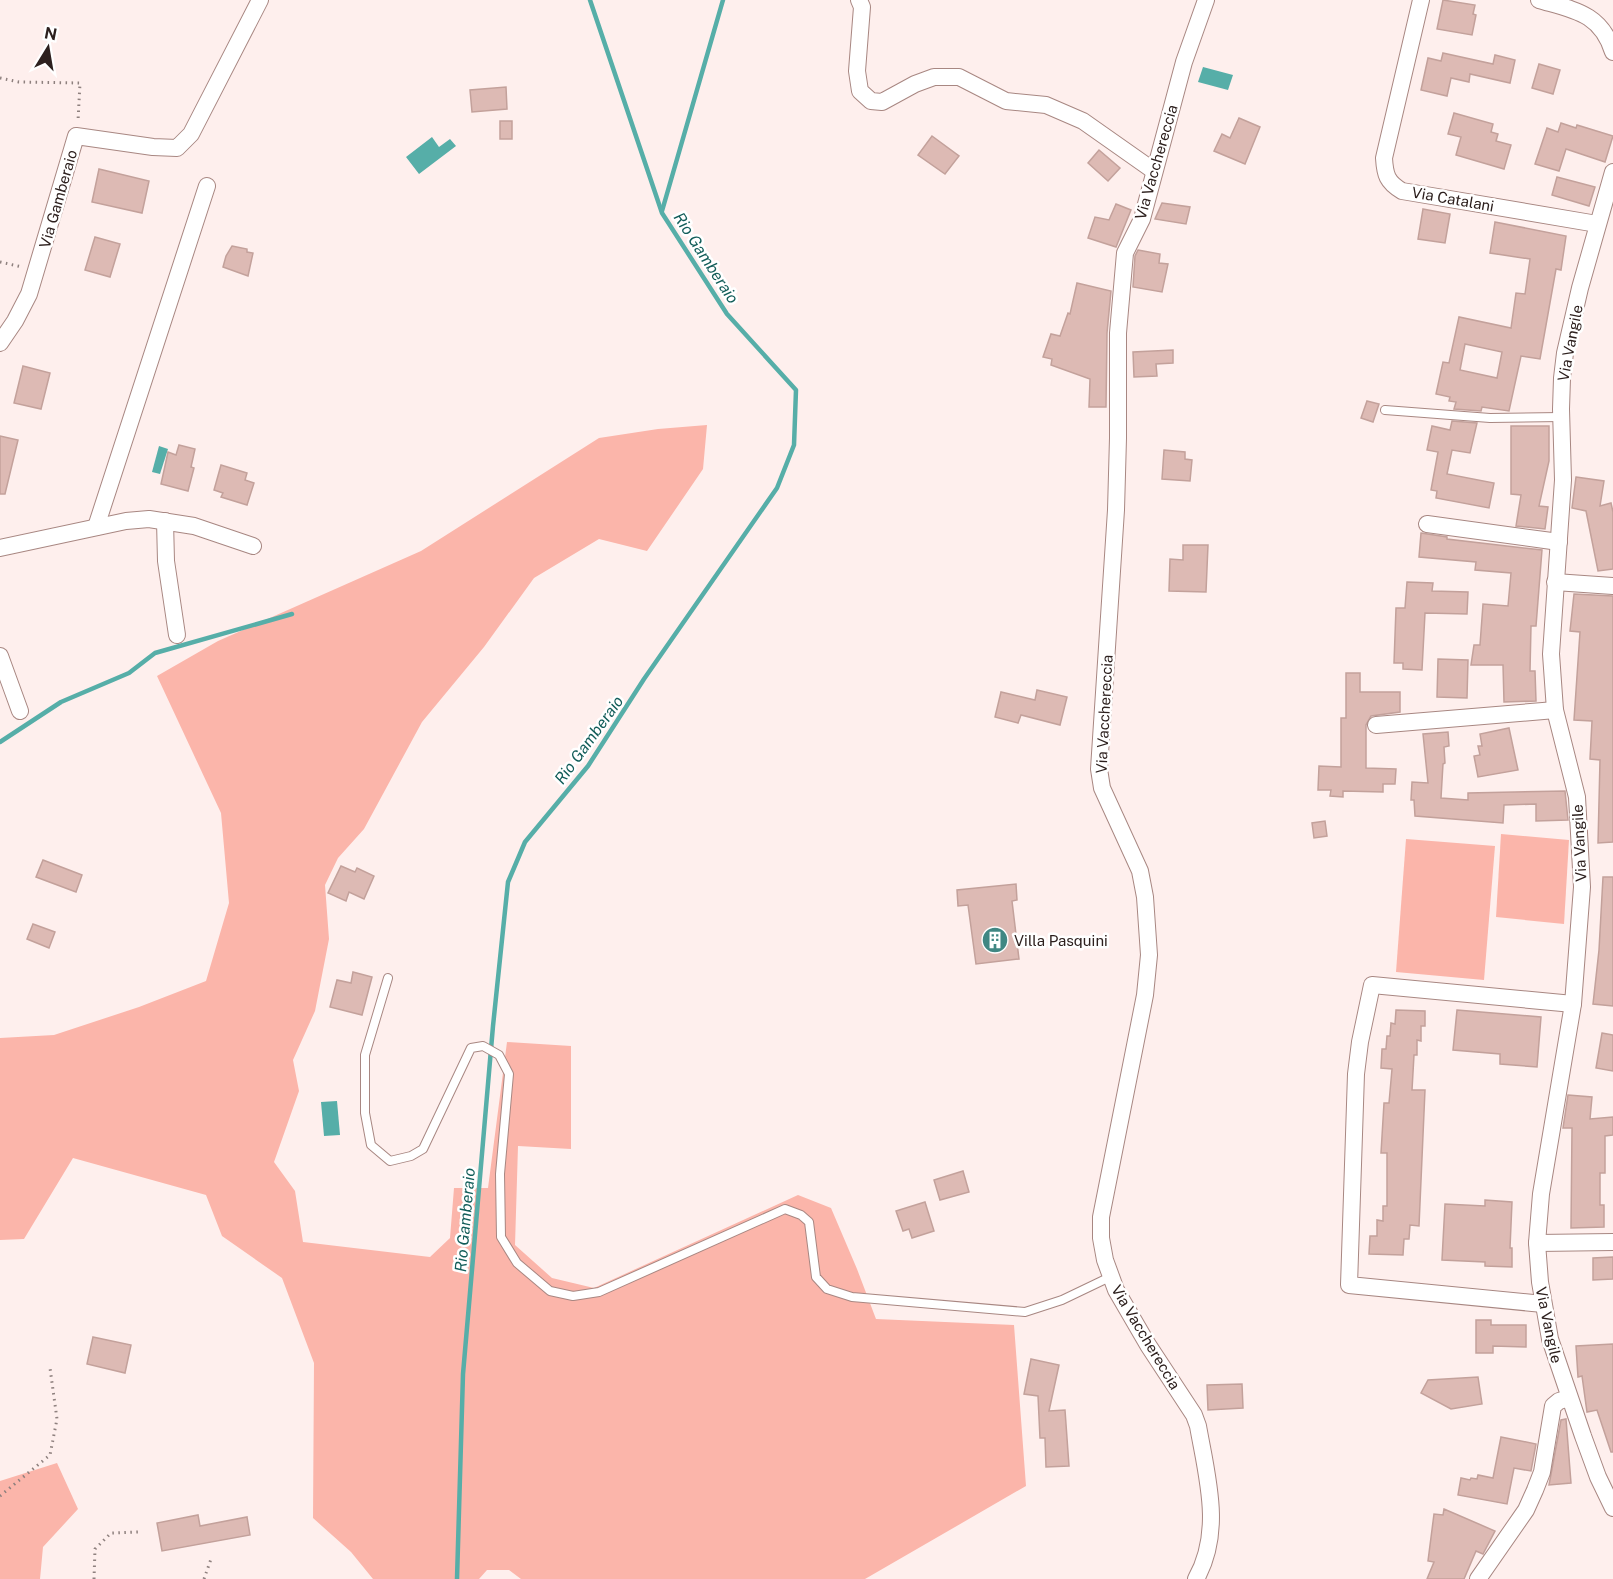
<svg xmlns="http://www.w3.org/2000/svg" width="1613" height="1579" font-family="'Public Sans',sans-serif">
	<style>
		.green { fill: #fbb5aa }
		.water { fill: #56aea8 }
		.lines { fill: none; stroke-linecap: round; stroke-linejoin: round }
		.stream { stroke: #56aea8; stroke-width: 4.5 }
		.building { fill: #ddbab4; stroke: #c3a19b; stroke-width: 1.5; fill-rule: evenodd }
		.lane-casing { stroke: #a88782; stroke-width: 10 }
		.street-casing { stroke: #a88782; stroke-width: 18 }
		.path { stroke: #8e807e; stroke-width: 3; stroke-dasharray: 1.5 4.5; stroke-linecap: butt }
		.lane { stroke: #fff; stroke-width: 8 }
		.street { stroke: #fff; stroke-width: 16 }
		.labels { text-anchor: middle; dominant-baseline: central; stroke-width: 5; stroke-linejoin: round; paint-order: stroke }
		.street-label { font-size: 15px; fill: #2d201e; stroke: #fff }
		.poi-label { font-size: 15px; fill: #2d201e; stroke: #fff; text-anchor: start }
		.water-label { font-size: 16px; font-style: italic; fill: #125d59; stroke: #fff }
	</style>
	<rect width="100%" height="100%" fill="#feefed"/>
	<g class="green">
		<polygon points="707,425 703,469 647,551 599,539 534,578 484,647 422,722 364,829 338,858 325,885 329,939 315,1011 293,1060 299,1091 274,1162 295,1191 303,1242 430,1257 450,1238 454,1188 488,1188 507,1042 571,1046 571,1149 518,1146 515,1245 552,1278 594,1288 798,1195 831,1208 857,1269 876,1319 1014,1325 1026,1486 865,1579 521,1579 509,1570 487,1570 479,1579 373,1579 351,1552 313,1518 314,1363 282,1278 222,1236 206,1195 73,1158 24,1239 0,1240 0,1038 54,1035 139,1007 206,981 229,903 221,813 157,676 218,641 421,551 599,438 658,429"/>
		<polygon points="1501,834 1569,840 1564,924 1496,917"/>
		<polygon points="1406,839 1495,846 1484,980 1396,972"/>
		<polygon points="57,1463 78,1509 43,1547 40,1579 0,1579 0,1481"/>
	</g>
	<g class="water">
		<polygon points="1203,67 1233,75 1228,90 1198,82"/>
		<polygon points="432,137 439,147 450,139 456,146 419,174 406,157"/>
		<polygon points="159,446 168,449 160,474 152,472"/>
		<polygon points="337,1101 340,1135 324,1136 321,1102"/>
	</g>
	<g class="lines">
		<g class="stream">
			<polyline points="662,211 723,0"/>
			<polyline points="0,742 61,702 129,673 155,653 292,614"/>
			<polyline points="457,1579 463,1374 493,1026 508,882 525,842 588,766 644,679 777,488 794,445 796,390 727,314 662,213 590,0"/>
		</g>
	</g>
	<g class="building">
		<polygon points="1443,0 1475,5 1473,14 1476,15 1472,35 1437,29"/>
		<polygon points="1443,53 1493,64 1495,55 1515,60 1510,83 1470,74 1469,82 1451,78 1447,96 1421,90 1428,58 1441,61"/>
		<polygon points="1539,64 1560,70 1553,94 1532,88"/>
		<polygon points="506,87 507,109 472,112 470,90"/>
		<polygon points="1454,113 1493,124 1491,132 1498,134 1496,141 1511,145 1504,169 1456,155 1461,137 1448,134"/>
		<polygon points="1239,118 1260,127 1245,164 1214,151 1222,134 1230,138"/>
		<rect x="500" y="121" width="12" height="18"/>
		<polygon points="1561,123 1576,128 1577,125 1613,136 1605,162 1566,149 1559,171 1535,164 1547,128 1558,132"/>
		<polygon points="932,136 959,156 945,174 918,155"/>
		<polygon points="1099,150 1120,168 1108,181 1088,163"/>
		<polygon points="99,169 149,181 142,213 92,202"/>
		<polygon points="1557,177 1595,187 1589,206 1552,195"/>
		<polygon points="1162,203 1190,207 1186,224 1155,219"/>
		<polygon points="1116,204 1131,210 1116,247 1088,238 1095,217 1109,220"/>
		<polygon points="1423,209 1450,214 1445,243 1418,239"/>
		<path d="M 1495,222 L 1566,236 L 1561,270 L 1556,269 L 1540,359 L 1521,356 L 1509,411 L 1482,407 L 1481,411 L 1454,409 L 1456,402 L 1449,401 L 1450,397 L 1436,394 L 1443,362 L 1449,363 L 1459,317 L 1511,328 L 1516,293 L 1525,294 L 1530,259 L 1490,253 ZM 1465,344 L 1502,352 L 1497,378 L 1460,370 Z"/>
		<polygon points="95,237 120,244 110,277 85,270"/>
		<polygon points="232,246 247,249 247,252 253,253 248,276 223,267 226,256"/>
		<polygon points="1138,250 1160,254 1159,263 1168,264 1162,292 1133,287 1135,256"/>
		<polygon points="1077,283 1111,291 1107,333 1106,407 1089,407 1090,379 1051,365 1052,359 1043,357 1051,334 1060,336 1068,313 1070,314"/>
		<polygon points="1173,350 1173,363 1156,364 1157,376 1134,377 1133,352"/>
		<polygon points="23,366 50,373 41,409 14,403"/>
		<polygon points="1367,401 1379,404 1373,422 1361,418"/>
		<polygon points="1452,421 1477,423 1470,453 1452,450 1447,474 1494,483 1489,508 1436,498 1437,491 1431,490 1438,452 1427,450 1432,426 1450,430"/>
		<polygon points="1511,426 1549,426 1549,461 1539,506 1548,507 1545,529 1516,526 1521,495 1511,494"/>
		<polygon points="0,436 18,440 5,494 0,494"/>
		<polygon points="179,445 195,449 191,467 194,468 188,491 161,484 168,452 176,455"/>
		<polygon points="1164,450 1185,452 1185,459 1192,460 1190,481 1162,479"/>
		<polygon points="221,465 247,473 245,480 254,483 247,505 221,497 223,493 214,490"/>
		<polygon points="1576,477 1604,481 1600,506 1611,503 1613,512 1613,569 1598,571 1586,511 1572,508"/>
		<polygon points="1421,533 1447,537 1447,539 1542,550 1536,626 1531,626 1530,671 1535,671 1536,701 1504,702 1503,665 1471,665 1474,645 1480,645 1483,604 1508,606 1511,573 1475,570 1476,562 1419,557"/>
		<polygon points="1183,545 1208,545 1206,592 1169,591 1170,559 1183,560"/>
		<polygon points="1407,582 1433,583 1432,591 1468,592 1467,614 1425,613 1422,670 1403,669 1403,663 1394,663 1396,608 1405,608"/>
		<polygon points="1574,594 1613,596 1613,842 1598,843 1600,760 1590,759 1592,721 1574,720 1580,632 1570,631"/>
		<polygon points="1438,659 1468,660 1467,698 1437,697"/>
		<polygon points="1346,673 1360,673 1360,692 1400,692 1400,712 1371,716 1366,725 1366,768 1396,769 1395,784 1383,784 1383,792 1343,791 1343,797 1330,796 1331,790 1318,790 1319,766 1341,767 1341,718 1346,718"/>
		<polygon points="1037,690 1067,697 1060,725 1021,715 1018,723 995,717 1001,692 1035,700"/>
		<polygon points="1509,728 1518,770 1478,777 1474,756 1480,755 1478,746 1482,746 1480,734"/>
		<polygon points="1448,732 1449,746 1444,747 1445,763 1443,764 1441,798 1468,800 1468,793 1565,791 1568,820 1536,821 1536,804 1504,805 1503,823 1415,816 1414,800 1411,800 1412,782 1428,783 1423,734"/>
		<polygon points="1325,821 1327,836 1314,838 1312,823"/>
		<polygon points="43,860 82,875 76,892 36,877"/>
		<polygon points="341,866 355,872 357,868 374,876 364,899 349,892 346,901 328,893"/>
		<polygon points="1603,877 1613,877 1613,1006 1593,1004 1599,950"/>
		<polygon points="1016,884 1017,900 1012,901 1019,959 976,964 968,905 958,906 957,890"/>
		<polygon points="33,924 55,932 49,948 27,939"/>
		<polygon points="353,972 372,977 362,1015 330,1007 337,980 351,983"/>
		<polygon points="1396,1010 1425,1011 1425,1026 1421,1026 1421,1041 1417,1040 1417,1055 1414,1055 1412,1090 1425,1090 1419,1226 1410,1225 1409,1239 1404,1239 1403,1255 1369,1254 1370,1236 1377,1236 1377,1220 1383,1221 1383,1206 1387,1206 1387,1153 1381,1153 1384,1103 1389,1103 1392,1069 1381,1068 1382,1049 1386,1049 1387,1036 1390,1036 1391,1023 1395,1024"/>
		<polygon points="1457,1010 1541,1017 1537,1067 1500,1064 1500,1054 1453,1050"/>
		<polygon points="1602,1033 1613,1035 1613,1071 1596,1068"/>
		<polygon points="1568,1095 1592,1097 1590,1119 1613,1117 1613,1135 1605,1136 1605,1173 1600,1173 1600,1205 1604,1205 1604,1227 1571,1228 1572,1128 1563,1128"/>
		<polygon points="963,1171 969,1192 940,1200 934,1180"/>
		<polygon points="1485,1200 1512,1202 1510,1248 1512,1248 1512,1267 1485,1266 1485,1262 1442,1260 1445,1204 1485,1206"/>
		<polygon points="925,1202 934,1231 912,1238 909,1229 903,1231 896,1211"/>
		<polygon points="1613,1257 1613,1279 1593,1280 1593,1258"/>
		<polygon points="1476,1320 1491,1320 1491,1325 1526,1325 1526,1347 1493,1346 1493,1353 1476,1353"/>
		<polygon points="93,1337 131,1345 125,1373 87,1364"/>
		<polygon points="1613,1344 1613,1452 1611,1452 1597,1410 1587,1412 1582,1376 1578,1377 1576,1346"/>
		<polygon points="1031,1359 1059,1365 1049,1411 1065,1410 1069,1466 1046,1467 1045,1438 1040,1438 1038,1396 1024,1394"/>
		<polygon points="1478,1377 1482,1404 1451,1409 1421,1393 1428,1380"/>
		<polygon points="1242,1384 1243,1408 1208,1410 1207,1385"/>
		<polygon points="1566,1419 1571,1483 1549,1485 1561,1420"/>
		<polygon points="1501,1437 1536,1444 1531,1471 1514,1468 1507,1504 1458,1495 1461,1478 1470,1480 1471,1478 1477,1479 1478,1475 1493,1478"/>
		<polygon points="1444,1509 1495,1531 1483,1554 1476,1551 1464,1579 1427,1579 1434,1562 1428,1561 1434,1514 1443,1515"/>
		<polygon points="198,1515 200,1526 247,1517 250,1535 162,1551 157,1523"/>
	</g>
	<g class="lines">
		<defs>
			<g id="lane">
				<polyline points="1385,410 1490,418 1561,417"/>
				<polyline points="388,978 365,1055 365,1113 371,1145 390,1161 411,1156 423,1149 471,1048 483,1046 499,1055 509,1074 500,1174 501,1237 517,1263 550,1291 573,1296 599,1292 785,1209 801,1215 809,1222 816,1277 827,1289 852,1297 1025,1312 1062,1300 1110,1277"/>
			</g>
			<g id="street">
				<polyline points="859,0 862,7 857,71 860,91 871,101 882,102 915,84 934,77 959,77 1006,101 1046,105 1083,121 1154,171"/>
				<path d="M 1421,0 L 1384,158 C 1385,175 1387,182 1402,191 L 1597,224"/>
				<path d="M 1539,0 C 1574,10 1601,13 1613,52"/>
				<polyline points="1613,172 1580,288 1565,353 1562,378 1561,409 1563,480 1551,654 1555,710 1577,797 1582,887 1573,1004 1541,1194 1537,1243 1540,1282 1550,1339 1583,1436 1598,1477 1613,1508"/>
				<polyline points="0,343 15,321 29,294 76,136 153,147 177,148 191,134 260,0"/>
				<polyline points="165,521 166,561 177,635"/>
				<polyline points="1427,524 1559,542"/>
				<polyline points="96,527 207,186"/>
				<polyline points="0,548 126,521 149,519 194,526 253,546"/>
				<polyline points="1555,582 1613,586"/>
				<polyline points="0,656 20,711"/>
				<polyline points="1376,725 1555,710"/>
				<polyline points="1537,1243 1613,1242"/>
				<polyline points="1543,1304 1349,1285 1356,1074 1360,1042 1372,985 1573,1004"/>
				<path d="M 1196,1579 C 1223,1531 1207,1477 1198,1426 L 1194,1415 L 1148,1345 L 1116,1290 L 1105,1260 L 1101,1238 L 1101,1217 L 1145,995 L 1149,955 L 1145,897 L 1140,871 L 1102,788 L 1099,769 L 1116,510 L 1118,438 L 1118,333 L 1125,253 L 1142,219 L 1184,62 L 1206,0"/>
				<polyline points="1478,1579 1526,1510 1535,1490 1542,1472 1553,1406 1559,1401 1569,1398"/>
			</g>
		</defs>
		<use href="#lane" class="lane-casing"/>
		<use href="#street" class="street-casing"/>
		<g class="path">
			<polyline points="0,78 19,82 80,83 78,121"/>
			<polyline points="0,262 22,267"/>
			<polyline points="0,1496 50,1455 57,1419 50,1368"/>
			<polyline points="94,1579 95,1549 111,1533 138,1532"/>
			<polyline points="204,1579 211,1559"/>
		</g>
		<use href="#lane" class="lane"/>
		<use href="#street" class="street"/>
	</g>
	<defs>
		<symbol id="building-disc" viewBox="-11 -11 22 22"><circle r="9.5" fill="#408783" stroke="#fff"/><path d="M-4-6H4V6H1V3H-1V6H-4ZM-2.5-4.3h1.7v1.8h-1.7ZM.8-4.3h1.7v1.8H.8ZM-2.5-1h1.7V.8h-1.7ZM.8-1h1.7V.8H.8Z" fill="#fff"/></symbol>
	</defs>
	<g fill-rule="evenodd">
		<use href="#building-disc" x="980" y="925" width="30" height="30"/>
	</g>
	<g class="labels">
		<g class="street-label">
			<text transform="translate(1156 162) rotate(-74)">Via Vacchereccia</text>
			<text transform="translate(58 199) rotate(-74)">Via Gamberaio</text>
			<text transform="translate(1453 199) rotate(10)">Via Catalani</text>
			<text transform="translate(1570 343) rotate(-79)">Via Vangile</text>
			<text transform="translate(1104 714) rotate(-87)">Via Vacchereccia</text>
			<text transform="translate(1579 843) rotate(-93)">Via Vangile</text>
			<text transform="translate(1549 1325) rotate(78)">Via Vangile</text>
			<text transform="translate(1146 1337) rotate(59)">Via Vacchereccia</text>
		</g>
		<g class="poi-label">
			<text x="1014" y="940">Villa Pasquini</text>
		</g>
		<g class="water-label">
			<text transform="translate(706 258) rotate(57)">Rio Gamberaio</text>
			<text transform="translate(589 740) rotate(-54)">Rio Gamberaio</text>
			<text transform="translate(465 1220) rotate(-85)">Rio Gamberaio</text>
		</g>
	</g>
	<g transform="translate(48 48) rotate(11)" stroke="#ffffff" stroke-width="4.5" paint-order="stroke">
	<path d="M0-4.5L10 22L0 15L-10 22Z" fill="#2d201e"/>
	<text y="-9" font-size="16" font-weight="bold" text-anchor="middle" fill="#2d201e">N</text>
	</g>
</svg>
